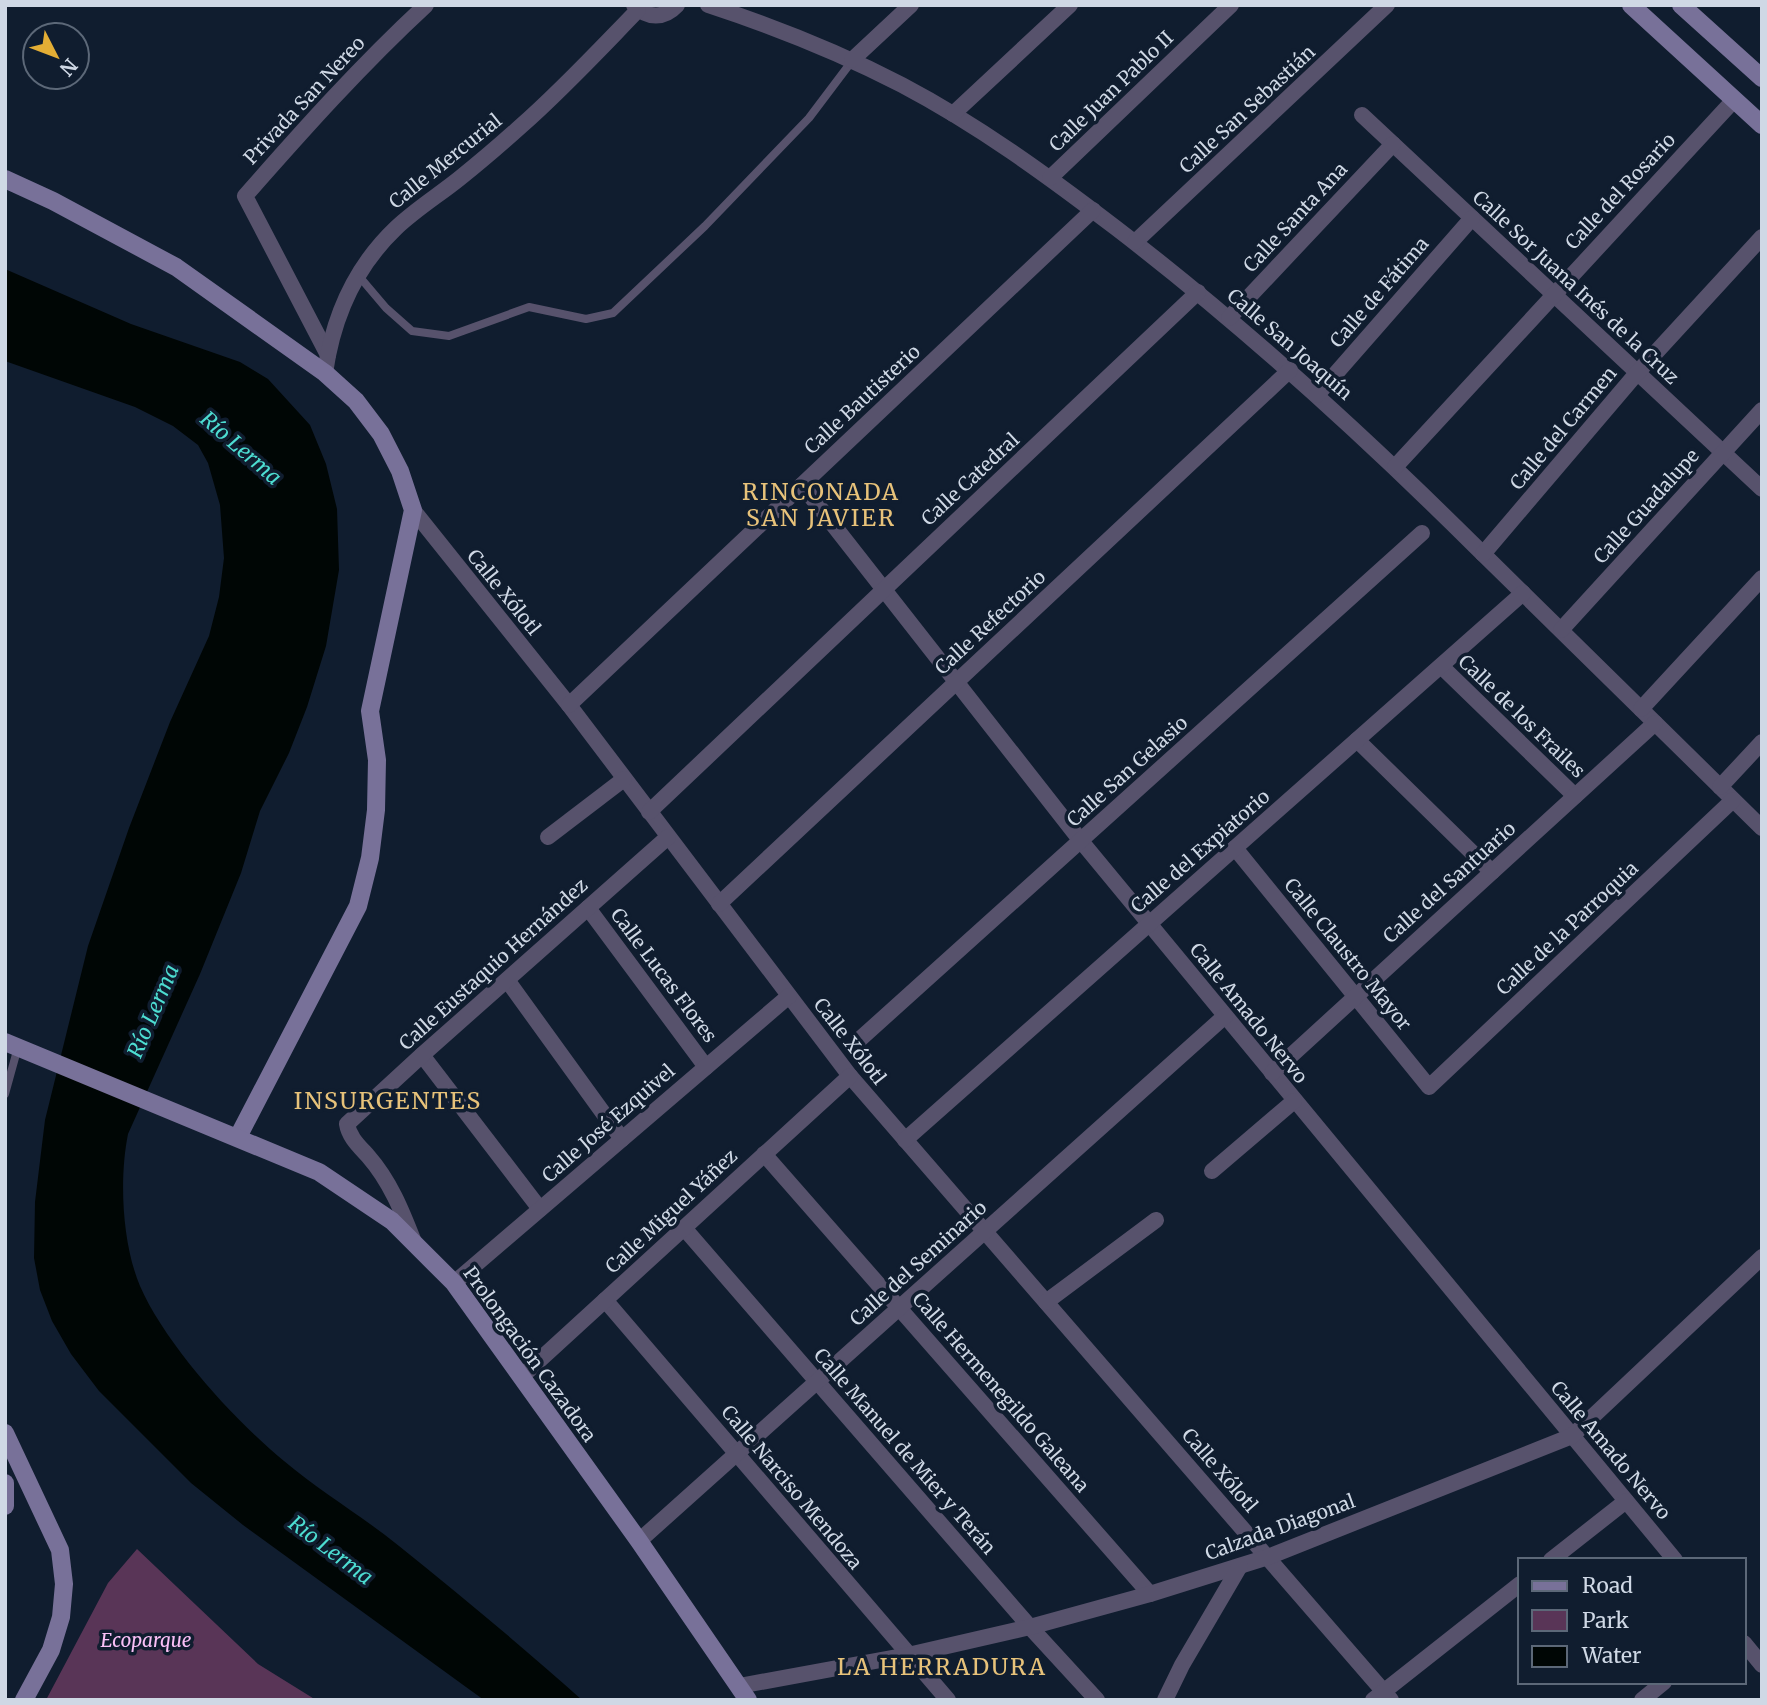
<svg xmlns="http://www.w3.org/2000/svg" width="1767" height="1705" font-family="Merriweather,serif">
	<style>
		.green { fill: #593557 }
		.water { fill: #000605 }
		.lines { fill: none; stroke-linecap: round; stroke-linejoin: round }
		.lane { stroke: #57526c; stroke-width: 8 }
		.street { stroke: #57526c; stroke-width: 16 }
		.secondary { stroke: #787199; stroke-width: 18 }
		.labels { text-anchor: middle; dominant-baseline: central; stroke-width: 7; stroke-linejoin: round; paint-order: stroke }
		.street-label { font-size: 19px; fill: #cfd8e5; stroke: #101d2f }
		.park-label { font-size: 19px; font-style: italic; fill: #fac0f7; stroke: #101d2f }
		.water-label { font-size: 21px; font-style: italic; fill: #4dddd2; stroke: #101d2f }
		.quarter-label { font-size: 23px; letter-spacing: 2px; fill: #e7c27a; stroke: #101d2f }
	</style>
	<rect width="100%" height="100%" fill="#101d2f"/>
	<polygon class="green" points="137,1549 258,1664 316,1700 46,1700 108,1583"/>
	<path class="water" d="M 5,269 L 131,324 L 240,362 L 268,379 L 310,425 L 326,464 L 337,509 L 339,570 L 326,646 L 307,707 L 289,753 L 260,811 L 241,873 L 200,974 L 128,1134 C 119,1179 122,1243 140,1286 C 165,1344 235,1421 284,1461 C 321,1492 362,1516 399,1546 C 461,1596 523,1647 582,1700 L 484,1700 L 466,1687 L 243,1525 L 191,1483 L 99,1391 L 71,1354 L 52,1321 L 40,1290 L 34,1258 L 35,1202 L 45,1120 L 88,946 L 129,828 L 170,722 L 209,636 L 219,597 L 224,558 L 220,505 L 208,463 L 198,445 L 173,426 L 135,407 L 5,361 Z"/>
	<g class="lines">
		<g class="lane">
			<polyline points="358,275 386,308 412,331 449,336 529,307 586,319 613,313 705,226 809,118 852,61"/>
			<polyline points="5,1094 18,1047"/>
		</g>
		<g class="street">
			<path d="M 634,5 C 648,19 664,19 677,5"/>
			<path d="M 708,5 C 775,27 840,53 902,85 C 978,125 1048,176 1116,228 C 1244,326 1362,434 1476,547 C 1571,641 1667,734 1762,828"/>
			<polyline points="852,60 911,5"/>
			<polyline points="953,114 1070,5"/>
			<polyline points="1362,115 1762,489"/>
			<polyline points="1050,178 1231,5"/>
			<polyline points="1135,242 1387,5"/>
			<polyline points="1229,318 1393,144"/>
			<path d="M 328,355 L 245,196 C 303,130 361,65 426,5"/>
			<path d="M 325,373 C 333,317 355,267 396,228 C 416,209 439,195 460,178 C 480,162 501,144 521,126 C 562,90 600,49 638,10"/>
			<polyline points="1317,395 1472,218"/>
			<polyline points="1395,467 1734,100"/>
			<polyline points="802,485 1081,841 1675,1560"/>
			<polyline points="413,510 569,705 850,1076 1391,1700"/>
			<polyline points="1483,554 1637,373 1762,237"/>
			<polyline points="1561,630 1762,410"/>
			<polyline points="1441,666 1575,796"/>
			<polyline points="569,705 1093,210"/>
			<polyline points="1641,709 1762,578"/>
			<polyline points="1357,740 1492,872"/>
			<polyline points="1720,787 1762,742"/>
			<polyline points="649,812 1198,292"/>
			<polyline points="548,837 624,779"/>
			<polyline points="1235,848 1429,1087 1733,800"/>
			<polyline points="719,904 1290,370"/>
			<polyline points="588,908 706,1067"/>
			<polyline points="507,980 622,1139"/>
			<polyline points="859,1040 1422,533"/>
			<polyline points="422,1055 540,1209"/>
			<polyline points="1272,1073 1655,723"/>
			<polyline points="905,1140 1523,593"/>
			<polyline points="764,1154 1150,1594"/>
			<polyline points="1212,1171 1294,1101"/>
			<polyline points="684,1228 1030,1627 1097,1700"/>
			<path d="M 414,1242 C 402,1211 390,1181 368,1156 C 359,1146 349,1137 347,1124 L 422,1055 L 668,837"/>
			<polyline points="454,1283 789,996"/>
			<polyline points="605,1300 948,1700"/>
			<polyline points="1046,1302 1156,1220"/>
			<polyline points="521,1377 850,1076"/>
			<polyline points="639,1541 1225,1016"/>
			<polyline points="1551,1560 1626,1501"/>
			<polyline points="1744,1643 1762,1665"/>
			<polyline points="739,1686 908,1655 1030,1627 1150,1594 1268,1557 1572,1436 1762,1257"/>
			<polyline points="1165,1700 1182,1665 1240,1566"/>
			<polyline points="1373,1700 1520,1584"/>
			<polyline points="1642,1700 1664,1682"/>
		</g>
		<g class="secondary">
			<polyline points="1631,5 1762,125"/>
			<polyline points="1681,5 1762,78"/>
			<polyline points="5,179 53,201 176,267 325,373 356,401 381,434 400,471 413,510 370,711 377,760 376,810 370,858 358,906 238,1137"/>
			<polyline points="5,1042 319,1172 392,1221 454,1283 639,1541 748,1700"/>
			<polyline points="5,1433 60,1550 64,1584 61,1617 51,1650 24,1700"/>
			<polyline points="5,1483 5,1506"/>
		</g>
	</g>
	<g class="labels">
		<g class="street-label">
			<text transform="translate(1111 91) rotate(-44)">Calle Juan Pablo II</text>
			<text transform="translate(304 100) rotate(-47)">Privada San Nereo</text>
			<text transform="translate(1247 109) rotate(-43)">Calle San Sebastián</text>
			<text transform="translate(445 161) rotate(-39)">Calle Mercurial</text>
			<text transform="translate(1620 191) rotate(-47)">Calle del Rosario</text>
			<text transform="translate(1295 217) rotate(-47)">Calle Santa Ana</text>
			<text transform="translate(1576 287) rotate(43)">Calle Sor Juana Inés de la Cruz</text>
			<text transform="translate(1379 292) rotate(-49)">Calle de Fátima</text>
			<text transform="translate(1290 344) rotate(41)">Calle San Joaquín</text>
			<text transform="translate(862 399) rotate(-43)">Calle Bautisterio</text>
			<text transform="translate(1563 428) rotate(-50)">Calle del Carmen</text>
			<text transform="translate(970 479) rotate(-43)">Calle Catedral</text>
			<text transform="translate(1646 506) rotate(-48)">Calle Guadalupe</text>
			<text transform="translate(504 592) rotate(51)">Calle Xólotl</text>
			<text transform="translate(990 622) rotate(-43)">Calle Refectorio</text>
			<text transform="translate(1522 716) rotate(44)">Calle de los Frailes</text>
			<text transform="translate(1127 771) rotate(-42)">Calle San Gelasio</text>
			<text transform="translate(1200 851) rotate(-41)">Calle del Expiatorio</text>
			<text transform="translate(1449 882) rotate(-42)">Calle del Santuario</text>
			<text transform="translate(1567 928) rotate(-43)">Calle de la Parroquia</text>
			<text transform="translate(1348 954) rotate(51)">Calle Claustro Mayor</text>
			<text transform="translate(493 964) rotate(-42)">Calle Eustaquio Hernández</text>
			<text transform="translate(664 975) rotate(53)">Calle Lucas Flores</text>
			<text transform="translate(1249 1013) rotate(51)">Calle Amado Nervo</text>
			<text transform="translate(850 1041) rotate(52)">Calle Xólotl</text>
			<text transform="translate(608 1123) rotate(-41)">Calle José Ezquivel</text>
			<text transform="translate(671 1211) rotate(-43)">Calle Miguel Yáñez</text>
			<text transform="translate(918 1263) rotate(-42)">Calle del Seminario</text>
			<text transform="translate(530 1354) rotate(54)">Prolongación Cazadora</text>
			<text transform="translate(1001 1392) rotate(49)">Calle Hermenegildo Galeana</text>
			<text transform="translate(1611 1450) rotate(50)">Calle Amado Nervo</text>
			<text transform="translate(905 1451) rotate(49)">Calle Manuel de Mier y Terán</text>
			<text transform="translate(1220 1470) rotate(49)">Calle Xólotl</text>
			<text transform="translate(792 1487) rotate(50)">Calle Narciso Mendoza</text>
			<text transform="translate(1280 1527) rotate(-20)">Calzada Diagonal</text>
		</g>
		<g class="park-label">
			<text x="146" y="1640">Ecoparque</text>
		</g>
		<g class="water-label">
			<text transform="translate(241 448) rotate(41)">Río Lerma</text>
			<text transform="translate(153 1011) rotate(-67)">Río Lerma</text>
			<text transform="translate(331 1550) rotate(37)">Río Lerma</text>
		</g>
		<g class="quarter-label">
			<text x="821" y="491">RINCONADA<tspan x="821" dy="26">SAN JAVIER</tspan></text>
			<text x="388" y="1100">INSURGENTES</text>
			<text x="942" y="1666">LA HERRADURA</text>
		</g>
	</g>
	<rect width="1767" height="1705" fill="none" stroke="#cfd8e5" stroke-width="14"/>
	<rect x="1518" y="1558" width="228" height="126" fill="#101d2f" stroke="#5c6878" stroke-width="2"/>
	<rect x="1532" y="1581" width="35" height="10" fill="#787199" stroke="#5c6878" stroke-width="2"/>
	<text x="1582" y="1593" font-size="21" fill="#cfd8e5">Road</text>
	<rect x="1532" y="1610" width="35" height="21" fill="#593557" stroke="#5c6878" stroke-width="2"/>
	<text x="1582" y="1628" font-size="21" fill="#cfd8e5">Park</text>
	<rect x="1532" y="1646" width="35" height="21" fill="#000605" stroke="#5c6878" stroke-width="2"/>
	<text x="1582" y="1663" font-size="21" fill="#cfd8e5">Water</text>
	<g transform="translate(56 56) rotate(132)"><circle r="33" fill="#101d2f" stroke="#5c6878" stroke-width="2"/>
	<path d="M0-5L12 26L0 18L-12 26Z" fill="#e4ae35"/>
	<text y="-10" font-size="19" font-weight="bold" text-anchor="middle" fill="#cfd8e5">N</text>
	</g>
</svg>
